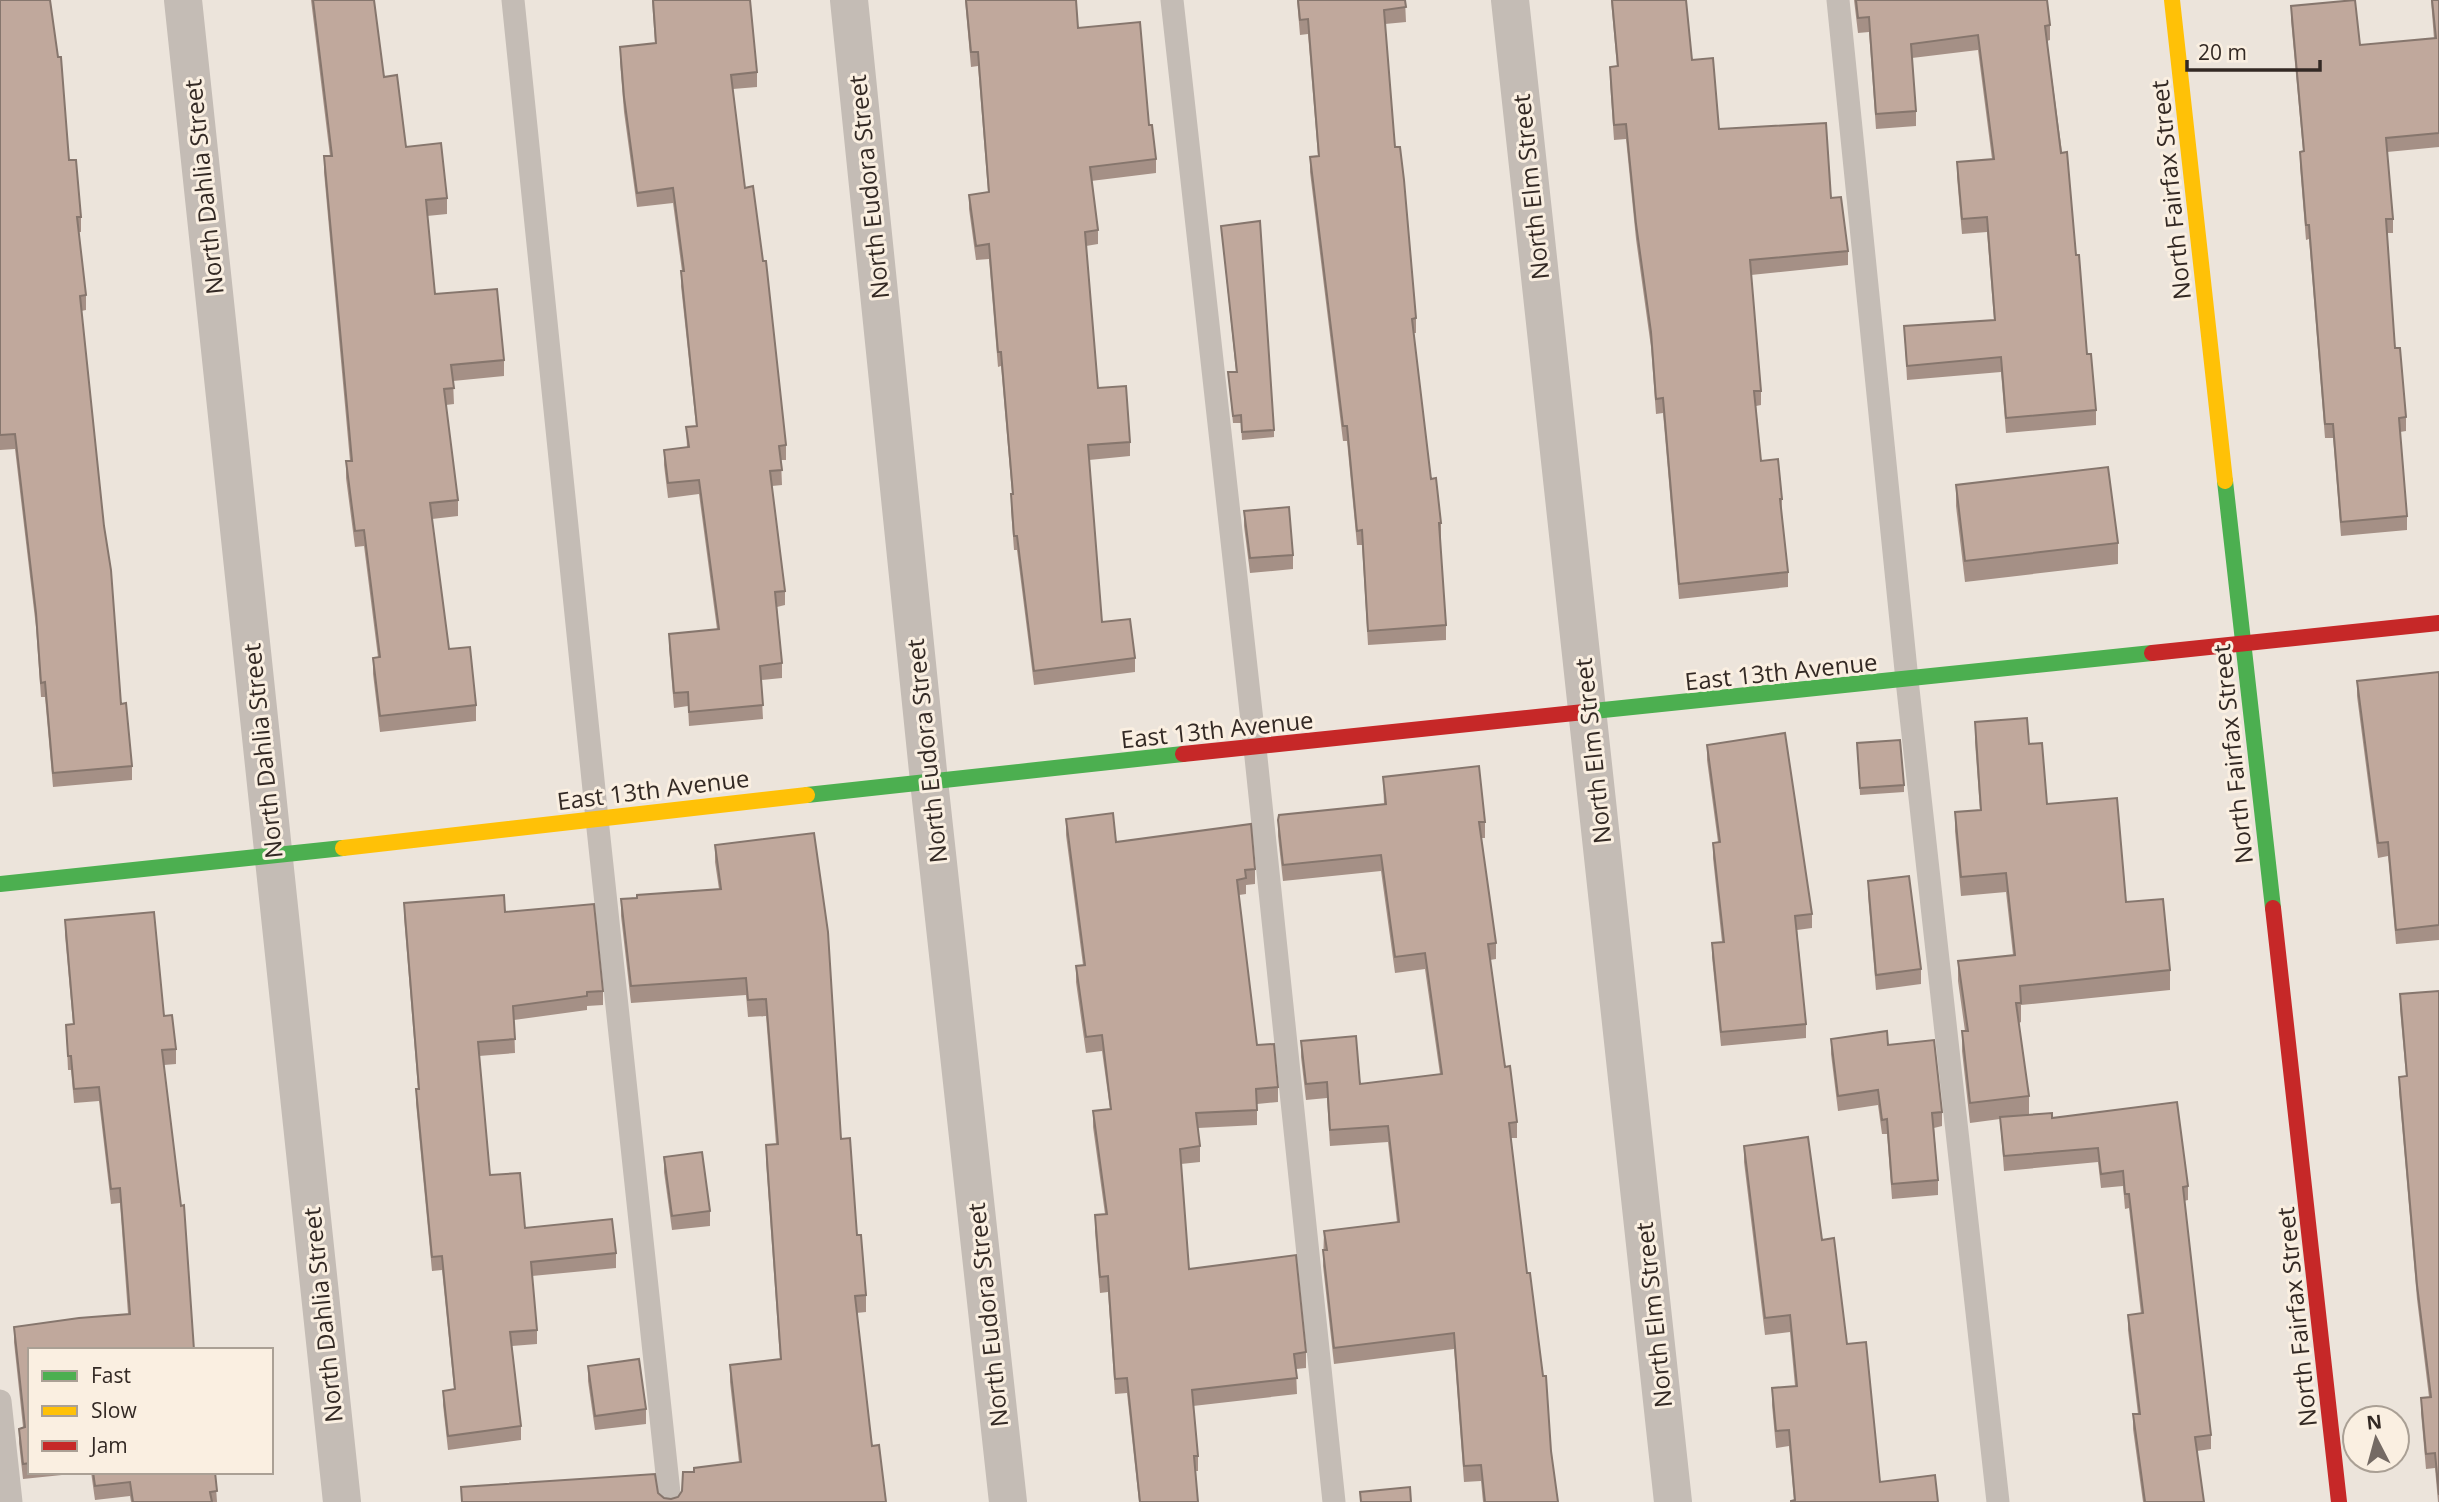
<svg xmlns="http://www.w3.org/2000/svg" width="2439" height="1502" font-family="'Open Sans',sans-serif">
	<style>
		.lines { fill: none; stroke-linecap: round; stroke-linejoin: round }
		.lane { stroke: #c4bcb5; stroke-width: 23 }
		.street { stroke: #c4bcb5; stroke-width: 38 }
		.fast { stroke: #4caf50; stroke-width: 16 }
		.slow { stroke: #ffc107; stroke-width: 16 }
		.jam { stroke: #c62828; stroke-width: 16 }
		.wall { fill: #a59086 }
		.building { fill: #c0a89c; stroke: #86766d; stroke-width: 2 }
		.labels { text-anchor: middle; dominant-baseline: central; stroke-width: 6; stroke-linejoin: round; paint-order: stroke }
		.street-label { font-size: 24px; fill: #332924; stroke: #faefe1 }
	</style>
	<rect width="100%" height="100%" fill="#ece4db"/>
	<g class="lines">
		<g class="lane">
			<polyline points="513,0 597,819 670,1502"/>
			<polyline points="1172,0 1255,748 1334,1502"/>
			<polyline points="1838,0 1907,680 1998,1502"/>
			<polyline points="0,1401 11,1502"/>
		</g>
		<g class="street">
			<polyline points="183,0 342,1502"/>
			<polyline points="849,0 929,781 1008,1502"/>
			<polyline points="1510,0 1673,1502"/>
		</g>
		<g class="fast">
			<polyline points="2225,481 2273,908"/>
			<polyline points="1584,712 2152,653"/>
			<polyline points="807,795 1183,754"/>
			<polyline points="0,884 343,848"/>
		</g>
		<g class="slow">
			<polyline points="2172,0 2225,481"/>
			<polyline points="343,848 807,795"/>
		</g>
		<g class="jam">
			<polyline points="2152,653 2439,623"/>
			<polyline points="1183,754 1584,712"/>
			<polyline points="2273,908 2339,1502"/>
		</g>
	</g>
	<g class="wall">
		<polygon points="0,0 69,160 81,217 81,232 78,232 86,295 86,310 81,311 121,704 132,766 132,780 53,787 45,697 41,697 36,627 15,449 0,450"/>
		<polygon points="311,0 374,0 384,77 406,147 447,198 447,214 427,216 435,294 504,360 504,376 453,381 454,404 446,405 458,500 458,516 432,519 449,649 476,705 476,721 380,732 373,674 373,658 378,657 364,546 355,547 346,478 346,461 350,461 324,172 324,156 330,156"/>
		<polygon points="652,0 750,0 757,72 757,87 733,89 745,188 786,445 786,460 781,460 782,485 772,486 785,591 785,605 777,607 782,663 782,678 761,680 763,719 689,726 688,706 674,708 669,648 669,634 717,629 699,494 668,498 664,465 664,450 687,447 686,427 696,426 681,286 682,271 673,203 637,207 624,112 620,62 620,47 655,43"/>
		<polygon points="965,0 1076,0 1078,28 1149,125 1156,159 1156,173 1091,181 1098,230 1098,244 1086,246 1098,388 1130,442 1130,456 1089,460 1102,622 1135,658 1135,672 1034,685 1017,550 1014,550 1011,509 1012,494 1001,366 998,367 989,259 976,260 969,209 969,195 988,192 978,66 971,67"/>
		<polygon points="1297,0 1405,0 1406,22 1385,24 1395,147 1416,318 1416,333 1413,333 1431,479 1441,523 1441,537 1440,537 1446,625 1446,640 1368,645 1362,545 1357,545 1347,441 1343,441 1310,172 1310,157 1318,156 1308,34 1300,35"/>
		<polygon points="1611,0 1686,0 1692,60 1719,129 1831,198 1848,251 1848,265 1751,275 1761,391 1761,405 1756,406 1761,461 1782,499 1781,514 1788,572 1788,587 1679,599 1663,413 1656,414 1651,347 1636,239 1626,139 1614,140 1610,82 1610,67 1617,67"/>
		<polygon points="1854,0 2047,0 2050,25 2050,40 2047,41 2076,255 2087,354 2096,410 2096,425 2006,433 2001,372 1907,380 1904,326 1994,320 1987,232 1962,234 1957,177 1957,162 1992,159 1978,50 1912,58 1916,111 1916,126 1876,129 1869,32 1858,33"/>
		<polygon points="2431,0 2439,0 2439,147 2387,152 2393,219 2393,233 2387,233 2395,348 2406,417 2406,431 2400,432 2407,516 2407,530 2341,536 2333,438 2325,438 2309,239 2306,240 2300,166 2300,152 2303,151 2291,20 2291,6 2360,45 2434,39"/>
		<polygon points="1221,226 1274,430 1274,437 1242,440 1241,423 1233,423 1228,372 1236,372"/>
		<polygon points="1956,485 2118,543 2118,564 1965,582 1956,506"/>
		<polygon points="1244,511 1293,555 1293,569 1250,573 1244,526"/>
		<polygon points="2439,672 2439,940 2396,944 2388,856 2378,858 2357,696 2357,681"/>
		<polygon points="1975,722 2029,744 2047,804 2126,902 2170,970 2170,990 2021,1005 2021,1022 2019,1023 2029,1096 2029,1115 2052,1118 2188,1186 2188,1200 2184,1201 2211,1435 2211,1449 2197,1451 2204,1502 2143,1502 2133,1429 2133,1414 2138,1414 2128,1330 2128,1315 2141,1314 2129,1208 2125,1209 2123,1186 2101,1188 2098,1162 2004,1171 2000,1119 1970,1123 1962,1051 1962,1031 1965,1031 1958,981 1958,961 2013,955 2006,892 1961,896 1955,831 1955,812 1980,810 1975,742"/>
		<polygon points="1857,743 1904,785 1904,792 1860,795"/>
		<polygon points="1707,745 1812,914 1812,928 1797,930 1806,1024 1806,1038 1721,1046 1712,957 1712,943 1722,942 1713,858 1713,843 1718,842 1707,760"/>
		<polygon points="1383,777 1485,822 1485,838 1481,838 1496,943 1496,959 1490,960 1505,1067 1517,1122 1517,1138 1511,1138 1527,1273 1558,1502 1483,1502 1481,1481 1464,1482 1454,1349 1334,1364 1323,1266 1324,1231 1397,1222 1388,1142 1330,1146 1327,1098 1306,1100 1301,1057 1301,1041 1360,1084 1440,1074 1425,969 1395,973 1381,871 1283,881 1278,836 1278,820 1384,804"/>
		<polygon points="1066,819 1116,842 1255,869 1255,884 1246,885 1246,894 1239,895 1257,1045 1278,1087 1278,1102 1257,1104 1257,1125 1198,1128 1200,1146 1200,1162 1181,1164 1189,1269 1306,1352 1306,1368 1296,1369 1297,1394 1193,1406 1198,1456 1198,1471 1195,1471 1198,1502 1139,1502 1127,1393 1115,1394 1108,1292 1100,1293 1095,1231 1095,1215 1105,1214 1093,1127 1093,1111 1110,1109 1102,1051 1086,1053 1076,982 1076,966 1083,965 1066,835"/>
		<polygon points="715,845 841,1139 857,1235 866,1295 866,1312 856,1313 872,1446 886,1502 461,1502 461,1487 658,1493 664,1498 671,1499 678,1497 682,1491 694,1472 739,1462 730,1382 730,1365 780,1359 766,1162 766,1145 776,1144 766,1016 748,1017 746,995 631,1003 621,916 621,899 719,889 715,862"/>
		<polygon points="1868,881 1921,969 1921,984 1876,990 1868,895"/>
		<polygon points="404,903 505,912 603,991 603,1005 587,1006 587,1010 514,1020 515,1053 479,1056 490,1175 525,1228 616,1253 616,1268 532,1276 537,1330 537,1344 512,1346 521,1426 521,1440 448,1450 443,1405 443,1391 454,1389 442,1270 432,1271 416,1103 416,1089 418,1089 404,917"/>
		<polygon points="65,920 164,1016 176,1049 176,1064 164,1065 194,1350 30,1350 30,1472 215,1472 217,1502 131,1502 130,1496 95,1500 91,1472 23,1479 19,1443 19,1429 23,1427 14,1342 14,1327 128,1314 120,1203 111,1204 99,1101 74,1103 71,1070 68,1070 66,1025 73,1024 65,935"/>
		<polygon points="2439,991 2439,1502 2438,1502 2435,1468 2426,1469 2421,1413 2421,1398 2429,1397 2417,1299 2399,1091 2399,1077 2406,1076 2400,1009 2400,994"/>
		<polygon points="1831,1039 1888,1045 1942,1112 1942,1126 1934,1128 1938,1180 1938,1195 1892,1199 1887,1134 1882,1134 1878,1105 1838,1111 1831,1054"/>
		<polygon points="1744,1146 1822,1240 1880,1482 1794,1501 1789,1446 1776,1448 1772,1405 1772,1388 1795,1386 1790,1332 1765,1335 1744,1162"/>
		<polygon points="664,1157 710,1211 710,1226 672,1230 664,1172"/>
		<polygon points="588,1366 646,1409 646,1424 595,1430 588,1381"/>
	</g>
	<g class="building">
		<polygon points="0,0 50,0 58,57 61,57 69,160 76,160 81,217 77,217 86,295 80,296 104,526 111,570 121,704 126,703 132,766 53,773 45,682 41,683 36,613 15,434 0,435"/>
		<polygon points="313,0 374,0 384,77 397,75 406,147 441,143 447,198 426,200 435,294 497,289 504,360 451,365 454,388 444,389 458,500 430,503 449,649 470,647 476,705 380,716 373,658 380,657 364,530 355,531 346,461 352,461 324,156 332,156"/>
		<polygon points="653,0 750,0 757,72 731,75 745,188 753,186 763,261 766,261 786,445 779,446 782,470 770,471 785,591 775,592 782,663 760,666 763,705 689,712 688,692 674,693 669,634 719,629 699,480 668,483 664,450 689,447 686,427 697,426 681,271 684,271 673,188 637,193 624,97 620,47 656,43"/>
		<polygon points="966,0 1076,0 1078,28 1140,22 1149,125 1152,125 1156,159 1090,167 1098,230 1085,232 1098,388 1126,386 1130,442 1088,445 1102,622 1130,619 1135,658 1034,671 1017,536 1014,536 1011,494 1013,494 1001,352 998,352 989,244 976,246 969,195 989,192 978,52 971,52"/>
		<polygon points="1298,0 1405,0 1406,7 1384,10 1395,147 1400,147 1404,180 1416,318 1412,319 1431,479 1436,478 1441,523 1439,523 1446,625 1368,631 1362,530 1357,531 1347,426 1343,426 1310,157 1319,156 1308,19 1300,20"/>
		<polygon points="1612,0 1686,0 1692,60 1713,58 1719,129 1826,123 1831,198 1841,197 1848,251 1750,260 1761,391 1754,391 1761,461 1778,459 1782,499 1780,499 1788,572 1679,584 1663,398 1656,399 1651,332 1636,224 1626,124 1614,125 1610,67 1618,66"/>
		<polygon points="1856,0 2047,0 2050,25 2045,26 2061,153 2067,152 2076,255 2079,255 2087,354 2091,354 2096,410 2006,418 2001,357 1907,366 1904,326 1995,320 1987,217 1962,219 1957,162 1994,159 1978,35 1911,44 1916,111 1876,114 1869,17 1858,18"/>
		<polygon points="2355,0 2360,45 2436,38 2432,0 2439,0 2439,133 2386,138 2393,219 2386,219 2395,348 2400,348 2406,417 2399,418 2407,516 2341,522 2333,424 2325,424 2309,225 2306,225 2300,152 2304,151 2291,6"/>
		<polygon points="1260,221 1274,430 1242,432 1241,415 1233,416 1228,372 1237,372 1221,226"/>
		<polygon points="2108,467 2118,543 1965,561 1956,485"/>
		<polygon points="1289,507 1293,555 1250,558 1244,511"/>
		<polygon points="2439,672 2439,925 2396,930 2388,842 2378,843 2357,681"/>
		<polygon points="2027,718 2029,744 2042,743 2047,804 2117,798 2126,902 2163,899 2170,970 2020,986 2021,1003 2016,1003 2029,1096 1970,1103 1962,1031 1968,1031 1958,961 2015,955 2006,873 1961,877 1955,812 1981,810 1975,722"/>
		<polygon points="1785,733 1812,914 1795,916 1806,1024 1721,1032 1712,943 1724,942 1713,843 1720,842 1707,745"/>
		<polygon points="1900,740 1904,785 1860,788 1857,743"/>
		<polygon points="1479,766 1485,822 1479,822 1496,943 1488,944 1505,1067 1510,1066 1517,1122 1509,1123 1527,1273 1530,1273 1543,1376 1546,1376 1551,1451 1558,1502 1485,1502 1481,1465 1464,1466 1454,1333 1334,1348 1323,1250 1327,1250 1324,1231 1399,1222 1388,1126 1330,1130 1327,1082 1306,1084 1301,1041 1356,1036 1360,1084 1442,1074 1425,953 1395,957 1381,855 1283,865 1278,820 1279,815 1386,804 1383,777"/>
		<polygon points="1113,813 1116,842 1251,824 1255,869 1245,870 1246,878 1237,880 1257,1045 1274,1044 1278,1087 1256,1089 1257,1110 1196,1113 1200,1146 1180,1149 1189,1269 1296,1255 1306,1352 1294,1354 1297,1378 1192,1390 1198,1456 1194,1456 1198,1502 1140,1502 1127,1378 1115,1379 1108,1276 1100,1277 1095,1215 1107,1214 1093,1111 1111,1109 1102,1035 1086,1037 1076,966 1085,965 1066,819"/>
		<polygon points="814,833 828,932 841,1139 850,1138 857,1235 861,1235 866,1295 855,1296 872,1446 879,1445 886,1502 462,1502 461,1487 655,1474 658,1493 664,1498 671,1499 678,1497 682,1491 683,1472 694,1472 694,1468 741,1462 730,1365 781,1359 766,1145 778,1144 766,999 748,1000 746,978 631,986 621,899 637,898 637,895 721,889 715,845"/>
		<polygon points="1909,876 1921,969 1876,975 1868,881"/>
		<polygon points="504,895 505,912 594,904 603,991 587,992 587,996 513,1006 515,1039 478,1042 490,1175 520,1173 525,1228 612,1219 616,1253 531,1262 537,1330 510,1332 521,1426 448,1436 443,1391 455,1389 442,1256 432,1257 416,1089 419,1089 404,903"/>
		<polygon points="154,912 164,1016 172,1015 176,1049 162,1050 181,1206 184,1205 194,1350 30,1350 30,1463 23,1464 19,1429 25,1427 14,1327 79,1318 130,1314 120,1188 111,1189 99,1087 74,1089 71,1056 68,1056 66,1025 74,1024 65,920"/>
		<polygon points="2439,991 2439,1495 2435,1453 2426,1454 2421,1398 2431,1397 2417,1285 2399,1077 2407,1076 2400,994"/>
		<polygon points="1887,1031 1888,1045 1934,1040 1942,1112 1932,1113 1938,1180 1892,1184 1887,1119 1882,1120 1878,1090 1838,1096 1831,1039"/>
		<polygon points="2177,1102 2188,1186 2183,1187 2211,1435 2195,1437 2204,1502 2145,1502 2133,1414 2140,1414 2128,1315 2143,1313 2129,1194 2125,1194 2123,1171 2101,1174 2098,1148 2004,1156 2000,1117 2052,1113 2052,1118"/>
		<polygon points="1808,1137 1822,1240 1834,1238 1847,1344 1866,1342 1880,1482 1935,1475 1938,1502 1791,1502 1791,1501 1795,1500 1789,1430 1776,1431 1772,1388 1797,1386 1790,1315 1765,1318 1744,1146"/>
		<polygon points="702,1152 710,1211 672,1216 664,1157"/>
		<polygon points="639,1359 646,1409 595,1416 588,1366"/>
		<polygon points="93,1472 215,1472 217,1491 210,1492 212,1502 133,1502 130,1482 95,1486"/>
		<polygon points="1410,1487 1411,1502 1361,1502 1360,1492"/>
	</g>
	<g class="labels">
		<g class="street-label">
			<text transform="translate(203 187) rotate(-96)">North Dahlia Street</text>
			<text transform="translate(868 187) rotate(-96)">North Eudora Street</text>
			<text transform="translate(1530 187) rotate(-96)">North Elm Street</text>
			<text transform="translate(2170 190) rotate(-96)">North Fairfax Street</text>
			<text transform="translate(1781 671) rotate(-6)">East 13th Avenue</text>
			<text transform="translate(1217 729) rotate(-6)">East 13th Avenue</text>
			<text transform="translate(262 751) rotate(-96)">North Dahlia Street</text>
			<text transform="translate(926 751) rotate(-96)">North Eudora Street</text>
			<text transform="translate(1592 751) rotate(-96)">North Elm Street</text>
			<text transform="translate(2232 754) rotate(-96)">North Fairfax Street</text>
			<text transform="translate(653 789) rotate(-7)">East 13th Avenue</text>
			<text transform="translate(322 1315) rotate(-96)">North Dahlia Street</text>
			<text transform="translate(987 1315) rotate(-96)">North Eudora Street</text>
			<text transform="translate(1653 1315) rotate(-96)">North Elm Street</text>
			<text transform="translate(2296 1317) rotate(-96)">North Fairfax Street</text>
		</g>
	</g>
	<rect x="28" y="1348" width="245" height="126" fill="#faefe1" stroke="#aaa095" stroke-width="2"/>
	<rect x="42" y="1371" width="35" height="10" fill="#4caf50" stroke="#aaa095" stroke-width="2"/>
	<text x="91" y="1383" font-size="21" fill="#332924">Fast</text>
	<rect x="42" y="1406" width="35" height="10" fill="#ffc107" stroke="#aaa095" stroke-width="2"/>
	<text x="91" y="1418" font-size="21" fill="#332924">Slow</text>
	<rect x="42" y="1441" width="35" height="10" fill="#c62828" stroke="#aaa095" stroke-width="2"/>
	<text x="91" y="1453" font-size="21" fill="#332924">Jam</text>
	<g transform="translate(2376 1439) rotate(354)"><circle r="33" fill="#faefe1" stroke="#aaa095" stroke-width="2"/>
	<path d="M0-5L12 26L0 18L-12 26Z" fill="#746a64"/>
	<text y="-10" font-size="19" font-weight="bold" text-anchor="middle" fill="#332924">N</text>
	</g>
	<path d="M2187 60v10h133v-10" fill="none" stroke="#332924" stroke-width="3.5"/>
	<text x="2198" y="60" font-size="21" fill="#332924" stroke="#faefe1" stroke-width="5" paint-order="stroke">20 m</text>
</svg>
